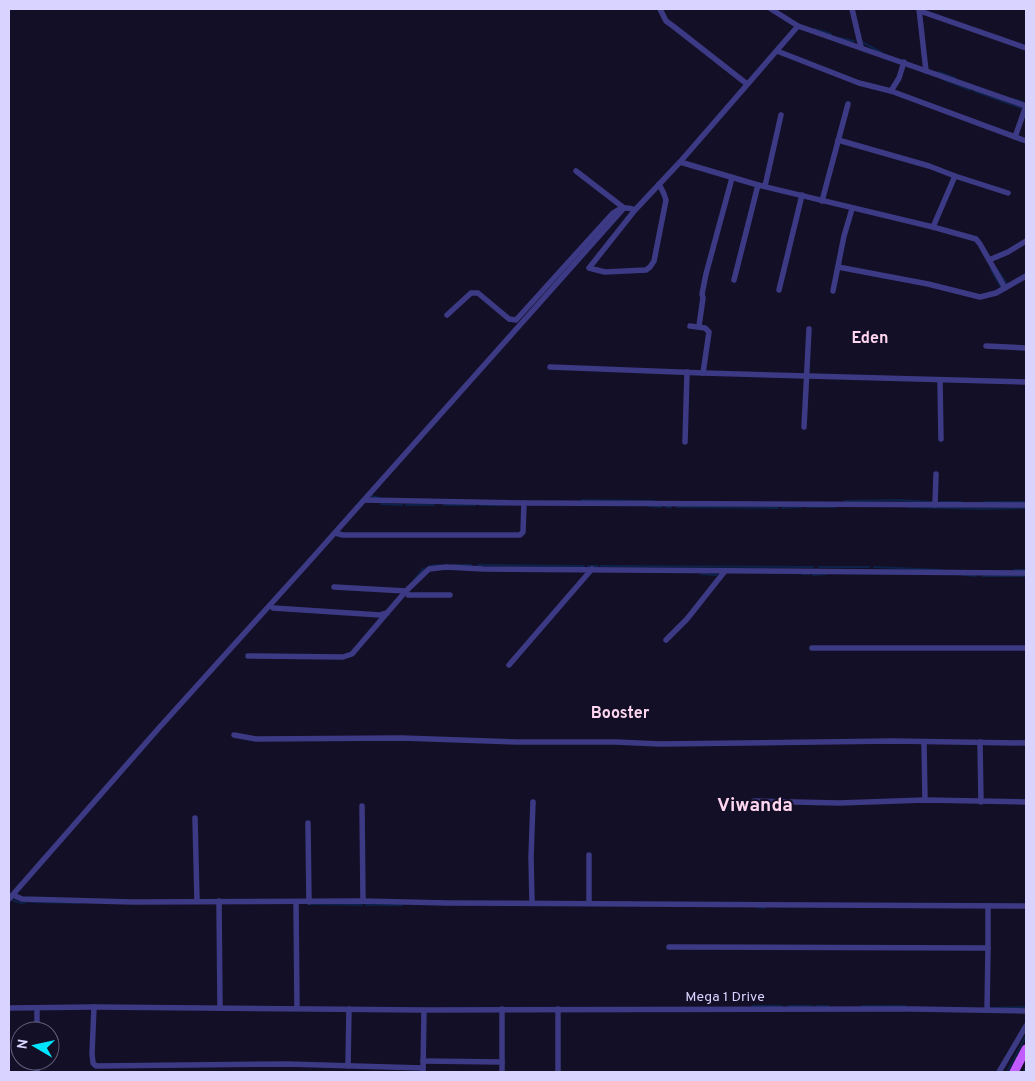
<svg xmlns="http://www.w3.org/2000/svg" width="1035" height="1081" font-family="Overpass,sans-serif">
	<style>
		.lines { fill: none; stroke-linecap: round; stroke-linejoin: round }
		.stream { stroke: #0c2248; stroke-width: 2 }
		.minor { stroke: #3d3a85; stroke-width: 5.5 }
		.primary { stroke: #c25bff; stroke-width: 9 }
		.labels { text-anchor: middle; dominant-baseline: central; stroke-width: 4; stroke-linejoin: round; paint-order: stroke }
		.street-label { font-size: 14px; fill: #d9d4ff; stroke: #130f26 }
		.quarter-label { font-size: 16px; font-weight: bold; fill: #ffd6f0; stroke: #130f26 }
		.district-label { font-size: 19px; font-weight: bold; fill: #ffd6f0; stroke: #130f26 }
	</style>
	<rect width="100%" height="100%" fill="#130f26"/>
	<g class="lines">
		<g class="stream">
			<polyline points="815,29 831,34"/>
			<polyline points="840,38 854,41"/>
			<polyline points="862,42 881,52"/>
			<polyline points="939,72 955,78"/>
			<polyline points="942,79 970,90"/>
			<polyline points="974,91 1021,108"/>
			<polyline points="1013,99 1023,102"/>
			<polyline points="997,269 1007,284"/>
			<polyline points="991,270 1001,287"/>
			<polyline points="372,496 379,498"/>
			<polyline points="582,500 654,501"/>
			<polyline points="845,501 899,500 933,502"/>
			<polyline points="940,502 961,502"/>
			<polyline points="984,502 1026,502"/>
			<polyline points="381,504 402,505"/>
			<polyline points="406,505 434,505"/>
			<polyline points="444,505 475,505"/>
			<polyline points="480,505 505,505"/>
			<polyline points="649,506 661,507"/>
			<polyline points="666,507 671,507"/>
			<polyline points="677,507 778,508"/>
			<polyline points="806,507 836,507"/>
			<polyline points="907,507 982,509 1026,508"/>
			<polyline points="782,508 801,507"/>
			<polyline points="452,565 471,565"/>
			<polyline points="478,565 584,566"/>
			<polyline points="429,566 440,565"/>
			<polyline points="588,566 598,566"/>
			<polyline points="601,566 813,567"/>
			<polyline points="819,567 869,567"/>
			<polyline points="874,567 941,570"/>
			<polyline points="1014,570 1026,570"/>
			<polyline points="701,574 717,575"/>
			<polyline points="802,574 809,574"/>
			<polyline points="813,575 826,574"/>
			<polyline points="963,575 976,576"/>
			<polyline points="982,576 1026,576"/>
			<polyline points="414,580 424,568"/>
			<polyline points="12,900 21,903 27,902"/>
			<polyline points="31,902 78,903"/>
			<polyline points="311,904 362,905"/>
			<polyline points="366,905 402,905"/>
			<polyline points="757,907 765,908"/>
			<polyline points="752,1006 782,1006"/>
			<polyline points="788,1006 813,1006"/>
			<polyline points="816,1006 829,1006"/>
			<polyline points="862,1006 905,1006"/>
			<polyline points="989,1008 1026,1007"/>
			<polyline points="1007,1072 1026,1036"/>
			<polyline points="1024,1072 1025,1069"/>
		</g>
		<g class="minor">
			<polyline points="660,9 666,21 673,26 747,84"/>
			<polyline points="771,9 798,26"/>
			<polyline points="852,9 861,47"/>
			<polyline points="919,9 926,71"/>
			<polyline points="920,11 1026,48"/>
			<polyline points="777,51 859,83 891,91 1026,141"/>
			<polyline points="891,91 899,78 904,62"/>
			<polyline points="1015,137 1026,106"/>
			<polyline points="838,140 929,166 955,176 1008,193"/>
			<polyline points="680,162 758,185 933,227 976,239 980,244 1005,288"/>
			<polyline points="659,184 664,194 666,200 654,261 650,267 646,270 605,272 589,268 635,210 680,162 798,26 1026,106"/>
			<polyline points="765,186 781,115"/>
			<polyline points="822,201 848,104"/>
			<polyline points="933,227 955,176"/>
			<polyline points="989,260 1008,252 1026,241"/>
			<polyline points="838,267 928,284 980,297 996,293 1026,276"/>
			<polyline points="734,280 758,185"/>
			<polyline points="779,290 802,195"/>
			<polyline points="833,291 844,236 852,209"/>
			<path d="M 447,315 L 471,293 L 478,293 L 509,319 L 516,320 L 612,214 C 620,208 626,206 635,210"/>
			<polyline points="690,326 705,328 709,332 703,373"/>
			<polyline points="699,326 703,298 702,294 706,274 732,178"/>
			<polyline points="986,346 1026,348"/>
			<polyline points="550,367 703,373 1026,382"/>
			<polyline points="940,381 941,439"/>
			<polyline points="804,427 809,329"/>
			<polyline points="685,442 687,372"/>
			<polyline points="365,500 524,503 1026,505"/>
			<polyline points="935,505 936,474"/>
			<polyline points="335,533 343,535 520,535 523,532 524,503"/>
			<polyline points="334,587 406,591 408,595 450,595"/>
			<polyline points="273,608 380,615 387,613 406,591 429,569 446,567 483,569 1026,573"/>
			<polyline points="666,640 687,619 725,571"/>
			<polyline points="812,648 1026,648"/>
			<polyline points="248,656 343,657 352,654 387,613"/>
			<polyline points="509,665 592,569"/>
			<polyline points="234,735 256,739 402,738 517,742 616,742 660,744 893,741 1026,743"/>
			<polyline points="924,742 925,800"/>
			<polyline points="980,742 981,802"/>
			<polyline points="754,801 839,803 925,800 1026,802"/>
			<polyline points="362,806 363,901"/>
			<polyline points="195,818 197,901"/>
			<polyline points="308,823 309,902"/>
			<polyline points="589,855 589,903"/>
			<polyline points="13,895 22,899 133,902 363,901 448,903 1026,906"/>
			<polyline points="9,899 158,729 307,564 624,208 576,171"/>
			<polyline points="219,901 220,1008"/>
			<polyline points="296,902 297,1008"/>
			<polyline points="532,903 531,857 533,802"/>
			<polyline points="988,906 988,948"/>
			<polyline points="669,947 988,948 987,1010"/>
			<polyline points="94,1007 92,1054 93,1063 96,1066 287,1064 423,1068"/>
			<polyline points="9,1008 94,1007 424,1010 912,1009 1026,1011"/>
			<polyline points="558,1009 558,1072"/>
			<polyline points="37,1031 37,1008"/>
			<polyline points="423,1061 502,1062"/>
			<polyline points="348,1066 349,1009"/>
			<polyline points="37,1072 37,1061"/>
			<polyline points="423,1072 424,1010"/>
			<polyline points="502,1072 502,1009"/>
			<polyline points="999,1072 1026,1026"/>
		</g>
		<polyline class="primary" points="1014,1072 1026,1049"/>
	</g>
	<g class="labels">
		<g class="street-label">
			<text x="725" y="997">Mega 1 Drive</text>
		</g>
		<g class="quarter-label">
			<text x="870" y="339">Eden</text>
			<text x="620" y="714">Booster</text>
		</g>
		<g class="district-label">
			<text x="755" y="806">Viwanda</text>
		</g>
	</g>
	<rect width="1035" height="1081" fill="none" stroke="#d9d4ff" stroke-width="20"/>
	<g transform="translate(35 1046) rotate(279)"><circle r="24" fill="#130f26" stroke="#625e7d"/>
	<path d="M0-4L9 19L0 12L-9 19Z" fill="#00e5ff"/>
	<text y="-8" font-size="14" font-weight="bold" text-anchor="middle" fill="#d9d4ff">N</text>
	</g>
</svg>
